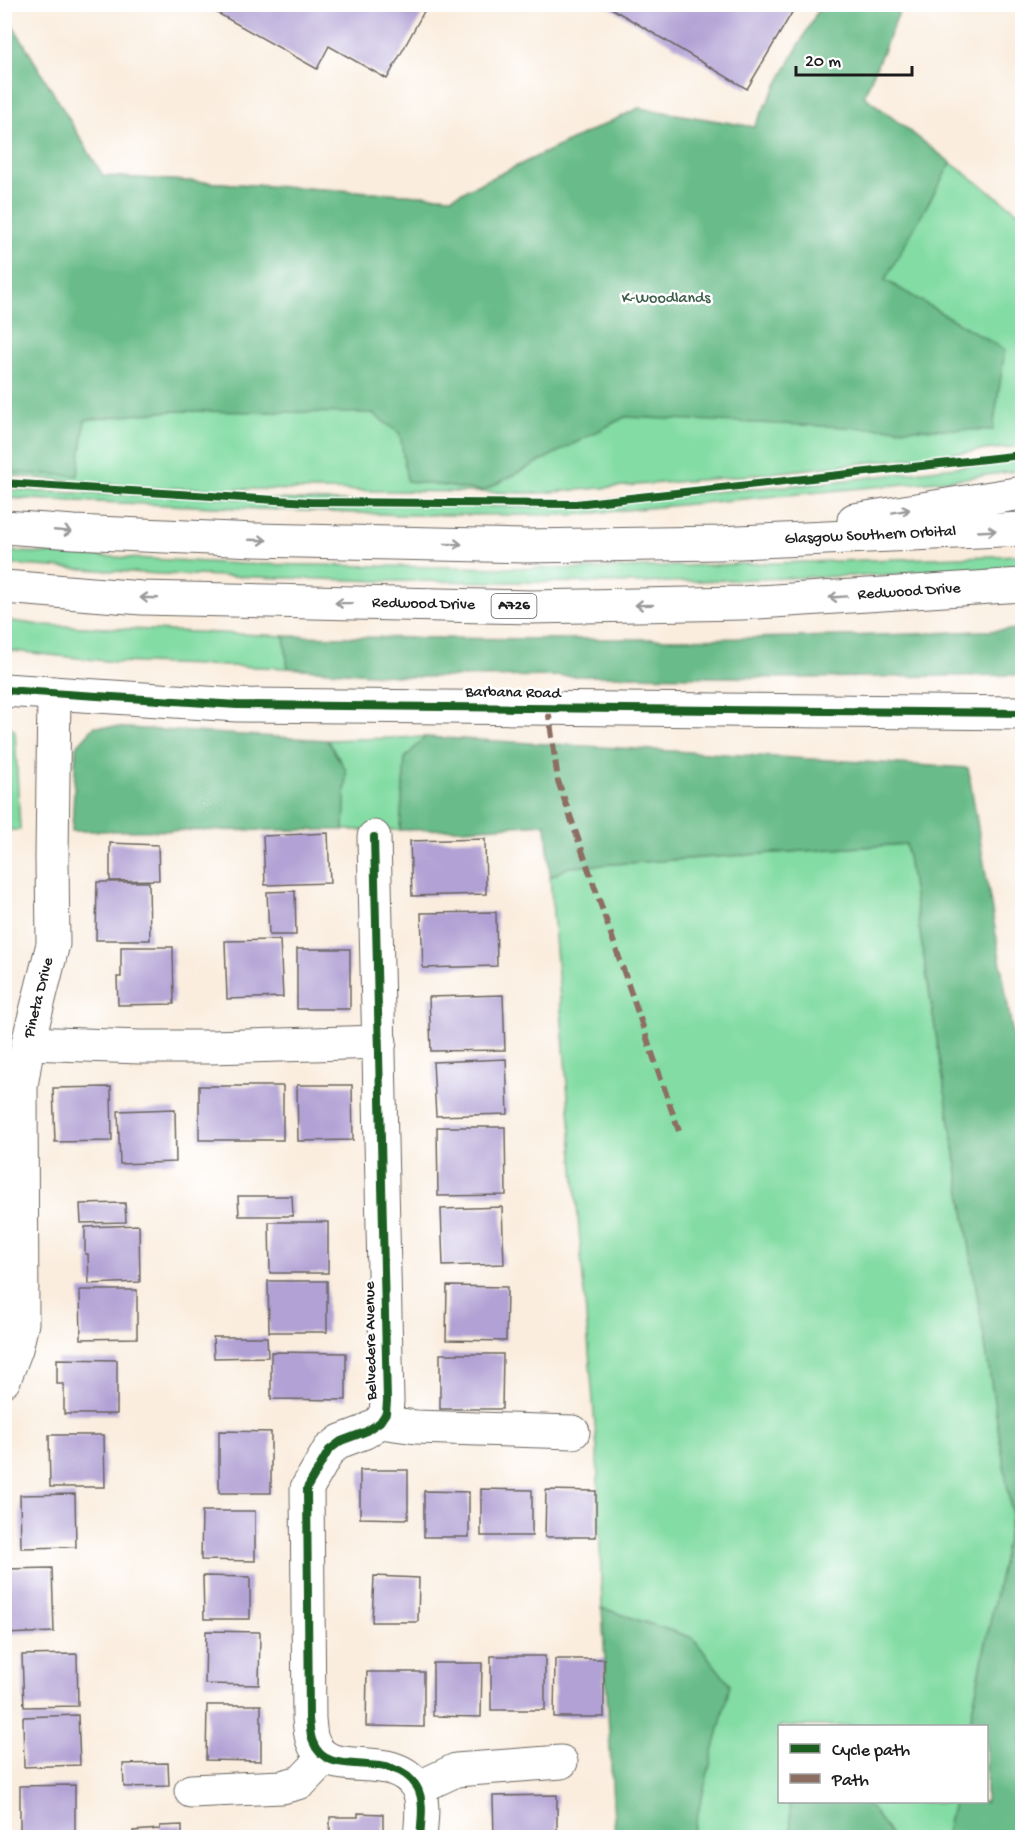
<svg xmlns="http://www.w3.org/2000/svg" width="1027" height="1842" font-family="'Gochi Hand',sans-serif">
	<style>
		.green { fill: #82dca3; stroke: #4f7c60; stroke-width: 1.5 }
		.forest { fill: #69bc89; stroke: #426c52; stroke-width: 1.5 }
		.building { fill: #b1a1d4 }
		.lines { fill: none; stroke-linecap: round; stroke-linejoin: round }
		.minor-casing { stroke: #6a6560; stroke-width: 35 }
		.trunk-casing { stroke: #6a6560; stroke-width: 35 }
		.minor { stroke: #fff; stroke-width: 33 }
		.trunk { stroke: #fff; stroke-width: 33 }
		.quiet { stroke: #8d6e63; stroke-width: 6; stroke-dasharray: 12 6; stroke-linecap: butt }
		.cycleway-casing { stroke: #fff; stroke-width: 11 }
		.cycleway { stroke: #1b5e20; stroke-width: 8 }
		.oneway { stroke: #999 }
		.labels { text-anchor: middle; dominant-baseline: central; stroke-width: 5; stroke-linejoin: round; paint-order: stroke }
		.shield { fill: #fff; stroke: #606060; stroke-width: 1.5 }
		.shield-label { font-size: 15px; font-weight: bold; fill: #1c1c1c }
		.park-label { font-size: 16px; fill: #405f4b; stroke: #fff }
		.street-label { font-size: 16px; fill: #1c1c1c; stroke: #fff }
	</style>
	<rect width="100%" height="100%" fill="#fff"/>
	<filter id="ink" filterUnits="userSpaceOnUse"><feTurbulence type="fractalNoise" baseFrequency=".0167" numOctaves="2"/><feDisplacementMap in="SourceGraphic" scale="12" xChannelSelector="R" yChannelSelector="G"/><feConvolveMatrix kernelMatrix="1 2 1 2 8 2 1 2 1" color-interpolation-filters="sRGB"/></filter>
	<filter id="wash" filterUnits="userSpaceOnUse"><feTurbulence type="fractalNoise" baseFrequency=".008" numOctaves="4" result="noise"/><feDisplacementMap in="SourceGraphic" scale="24" xChannelSelector="R" yChannelSelector="G"/><feGaussianBlur stdDeviation="1.35" result="paint"/><feColorMatrix in="noise" values="0 0 0 0 0 0 0 0 0 0 0 0 0 0 0 0 0 1.4 0 .05"/><feComposite in="paint" operator="in"/></filter>
	<g filter="url(#wash)">
		<rect width="100%" height="100%" fill="#faedde"/>
		<g class="green">
			<polygon points="821,5 902,5 864,96 951,163 1022,215 1022,446 723,478 540,493 151,488 5,475 4,12 103,176 452,197 639,108 754,127"/>
			<polygon points="1022,459 1022,470 959,479 573,515 404,515 4,498 5,489 45,492 526,507 821,483"/>
			<polygon points="4,551 243,564 587,569 1022,555 1022,570 641,583 381,581 160,574 5,564"/>
			<polygon points="5,620 41,625 284,636 288,668 115,662 5,650"/>
			<polygon points="4,722 15,731 20,830 5,830"/>
			<polygon points="425,737 405,759 400,830 344,830 346,770 327,740"/>
			<polygon points="906,844 1012,1515 969,1726 780,1726 780,1802 789,1802 792,1837 692,1837 705,1782 693,1638 602,1608 597,1449 550,877 569,867"/>
			<polygon points="862,1802 953,1802 945,1838 892,1837 872,1809"/>
		</g>
		<g class="forest">
			<polygon points="821,5 902,5 864,96 951,163 885,280 1005,350 993,430 867,428 625,417 483,491 407,481 400,434 372,413 172,411 85,420 78,476 5,472 5,12 103,176 452,197 639,108 754,127"/>
			<path d="M 1022,629 L 1022,675 L 798,678 L 617,676 L 411,677 L 288,668 L 284,636 C 530,640 777,642 1022,629 Z"/>
			<polygon points="95,726 327,740 346,770 344,830 72,831 76,747"/>
			<polygon points="425,737 968,768 1022,1090 1022,1837 945,1837 953,1802 986,1802 986,1726 969,1726 1012,1515 906,844 569,867 550,877 546,824 463,829 400,830 405,758"/>
			<polygon points="602,1608 693,1638 730,1685 692,1837 615,1837"/>
			<polygon points="789,1802 862,1802 872,1809 892,1837 792,1837"/>
		</g>
		<g id="blocks">
			<g class="building">
				<polygon points="216,4 428,4 387,79 329,46 317,69 212,10"/>
				<polygon points="604,4 797,4 747,89"/>
				<polygon points="328,833 330,883 265,885 263,836"/>
				<polygon points="485,839 486,894 412,896 410,841"/>
				<polygon points="110,843 158,845 159,880 110,881"/>
				<polygon points="97,882 149,882 150,940 96,940"/>
				<polygon points="295,891 296,935 269,935 267,892"/>
				<polygon points="496,912 497,966 423,968 421,913"/>
				<polygon points="280,940 283,997 227,999 225,941"/>
				<polygon points="121,947 173,947 174,1004 118,1005 117,977 121,977"/>
				<rect x="297" y="949" width="53" height="60"/>
				<polygon points="503,995 505,1050 431,1051 429,997"/>
				<polygon points="506,1059 508,1114 436,1116 433,1062"/>
				<polygon points="297,1085 352,1085 353,1140 298,1141"/>
				<rect x="199" y="1086" width="84" height="54"/>
				<polygon points="111,1087 112,1141 55,1142 53,1088"/>
				<polygon points="175,1109 176,1162 120,1164 118,1111"/>
				<polygon points="437,1127 505,1127 506,1195 438,1196"/>
				<polygon points="238,1196 292,1196 293,1216 239,1216"/>
				<polygon points="125,1203 126,1222 81,1223 80,1204"/>
				<polygon points="502,1207 504,1264 443,1266 441,1209"/>
				<polygon points="269,1222 328,1222 328,1273 270,1273"/>
				<polygon points="139,1225 140,1282 89,1284 88,1254 85,1254 85,1227"/>
				<polygon points="268,1281 327,1281 327,1332 269,1332"/>
				<polygon points="447,1286 507,1287 506,1341 446,1340"/>
				<polygon points="80,1290 137,1290 137,1338 81,1339"/>
				<polygon points="213,1337 267,1337 268,1357 214,1358"/>
				<polygon points="271,1352 346,1353 346,1400 271,1399"/>
				<polygon points="440,1354 503,1354 502,1409 440,1409"/>
				<polygon points="57,1359 117,1360 117,1414 64,1414 64,1384 57,1384"/>
				<polygon points="219,1431 271,1432 271,1493 219,1493"/>
				<polygon points="49,1435 104,1435 105,1487 50,1487"/>
				<polygon points="360,1470 408,1470 408,1519 360,1518"/>
				<polygon points="481,1489 532,1490 532,1536 481,1536"/>
				<polygon points="546,1490 596,1491 596,1537 545,1537"/>
				<polygon points="424,1491 469,1492 469,1537 424,1537"/>
				<polygon points="75,1494 76,1547 21,1548 20,1495"/>
				<polygon points="202,1511 255,1511 255,1561 201,1560"/>
				<polygon points="52,1568 54,1632 4,1634 4,1569"/>
				<polygon points="203,1576 250,1577 250,1619 204,1619"/>
				<polygon points="374,1576 419,1578 418,1622 372,1622"/>
				<polygon points="206,1631 260,1632 259,1685 205,1684"/>
				<polygon points="77,1654 78,1706 24,1707 22,1655"/>
				<rect x="491" y="1656" width="54" height="54"/>
				<polygon points="555,1659 604,1659 604,1717 554,1717"/>
				<polygon points="433,1663 482,1663 481,1717 433,1716"/>
				<polygon points="367,1672 424,1672 424,1727 366,1726"/>
				<polygon points="207,1705 261,1705 261,1761 206,1760"/>
				<polygon points="78,1715 80,1765 24,1767 23,1717"/>
				<polygon points="168,1763 169,1786 124,1787 123,1764"/>
				<polygon points="75,1785 75,1834 20,1835 20,1786"/>
				<polygon points="557,1795 557,1838 494,1838 493,1796"/>
				<polygon points="358,1813 383,1814 383,1838 330,1838 330,1817 358,1817"/>
				<polygon points="182,1825 182,1838 133,1838 133,1831 160,1829 160,1826"/>
				<polygon points="218,1835 218,1838 199,1838 199,1836"/>
			</g>
		</g>
	</g>
	<g filter="url(#ink)">
		<use href="#blocks" fill-opacity="0" stroke="#6a6560" stroke-width="1.5"/>
		<g class="lines">
			<defs>
				<g id="minor">
					<polyline points="4,690 237,705 1022,713"/>
					<path d="M 374,837 L 387,1401 L 386,1413 L 380,1422 L 365,1432 L 341,1441 L 329,1450 L 307,1488 L 309,1719 C 310,1727 310,1736 313,1742 C 328,1783 392,1746 417,1787 C 425,1800 421,1823 420,1838"/>
					<polyline points="28,1043 140,1047 211,1047 380,1042"/>
					<path id="s1" d="M 4,1380 L 16,1349 L 22,1323 L 21,1086 L 28,1043 L 53,944 L 52,858 L 54,693"/>
					<polyline points="380,1422 416,1427 573,1432"/>
					<polyline points="418,1788 456,1770 561,1762"/>
					<polyline points="191,1791 282,1787 301,1782 325,1757"/>
				</g>
				<g id="trunk">
					<polyline points="854,520 1022,493"/>
					<path id="s2" d="M 4,527 L 74,532 L 255,540 L 525,546 L 719,543 L 1022,529"/>
					<path id="s3" d="M 4,587 L 142,598 L 531,607 L 742,603 L 1022,585"/>
				</g>
			</defs>
			<use href="#minor" class="minor-casing"/>
			<use href="#trunk" class="trunk-casing"/>
			<use href="#minor" class="minor"/>
			<use href="#trunk" class="trunk"/>
			<polyline class="quiet" points="548,708 558,781 680,1134"/>
			<defs>
				<g id="cycleway">
					<polyline points="4,483 309,502 576,504 1022,455"/>
					<polyline points="4,690 237,705 1022,713"/>
					<path d="M 374,837 L 387,1401 L 386,1413 L 380,1422 L 365,1432 L 341,1441 L 329,1450 L 307,1488 L 309,1719 C 310,1727 310,1736 313,1742 C 328,1783 392,1746 417,1787 C 425,1800 421,1823 420,1838"/>
				</g>
			</defs>
			<use href="#cycleway" class="cycleway-casing"/>
			<use href="#cycleway" class="cycleway"/>
		</g>
		<defs><path id="oneway-shaft" d="M-6 0H5M1.5-3L5.5 0L1.5 3" fill="none" stroke-width="1.6" stroke-linecap="round" stroke-linejoin="round" transform="scale(1.5)"/></defs>
		<g class="oneway">
			<use href="#oneway-shaft" transform="translate(901 511) rotate(-10)"/>
			<use href="#oneway-shaft" transform="translate(63 531) rotate(5)"/>
			<use href="#oneway-shaft" transform="translate(987 531) rotate(-3)"/>
			<use href="#oneway-shaft" transform="translate(258 540) rotate(2)"/>
			<use href="#oneway-shaft" transform="translate(453 544) rotate(1)"/>
			<use href="#oneway-shaft" transform="translate(838 597) rotate(176)"/>
			<use href="#oneway-shaft" transform="translate(149 598) rotate(-178)"/>
			<use href="#oneway-shaft" transform="translate(344 603) rotate(-179)"/>
			<use href="#oneway-shaft" transform="translate(644 605) rotate(179)"/>
		</g>
	</g>
	<g class="labels">
		<rect class="shield" x="491.5" y="594" width="45" height="24" rx="4.5"/>
		<g class="shield-label">
			<text x="514" y="606">A726</text>
		</g>
		<g class="park-label">
			<text x="666" y="299">K-Woodlands</text>
		</g>
		<g class="street-label">
			<text stroke="none"><textPath href="#s2" startOffset="867">Glasgow Southern Orbital</textPath></text>
			<text stroke="none"><textPath href="#s3" startOffset="906">Redwood Drive</textPath></text>
			<text stroke="none"><textPath href="#s3" startOffset="420">Redwood Drive</textPath></text>
			<text transform="translate(513 694) rotate(1)">Barbana Road</text>
			<text stroke="none"><textPath href="#s1" startOffset="387">Pineta Drive</textPath></text>
			<text transform="translate(372 1341) rotate(-91)">Belvedere Avenue</text>
		</g>
	</g>
	<rect width="1027" height="1842" fill="none" stroke="#fff" stroke-width="24"/>
	<rect x="778" y="1725" width="210" height="78" fill="#ffffff" stroke="#a4a4a4" stroke-width="1.5"/>
	<rect x="790" y="1744" width="30" height="9" fill="#1b5e20" stroke="#a4a4a4" stroke-width="1.5"/>
	<text x="832" y="1755" font-size="18" fill="#1c1c1c">Cycle path</text>
	<rect x="790" y="1774" width="30" height="9" fill="#8d6e63" stroke="#a4a4a4" stroke-width="1.5"/>
	<text x="832" y="1785" font-size="18" fill="#1c1c1c">Path</text>
	<path d="M796 66v9h116v-9" fill="none" stroke="#1c1c1c" stroke-width="3"/>
	<text x="805" y="66" font-size="18" fill="#1c1c1c" stroke="#ffffff" stroke-width="4.5" paint-order="stroke">20 m</text>
</svg>
